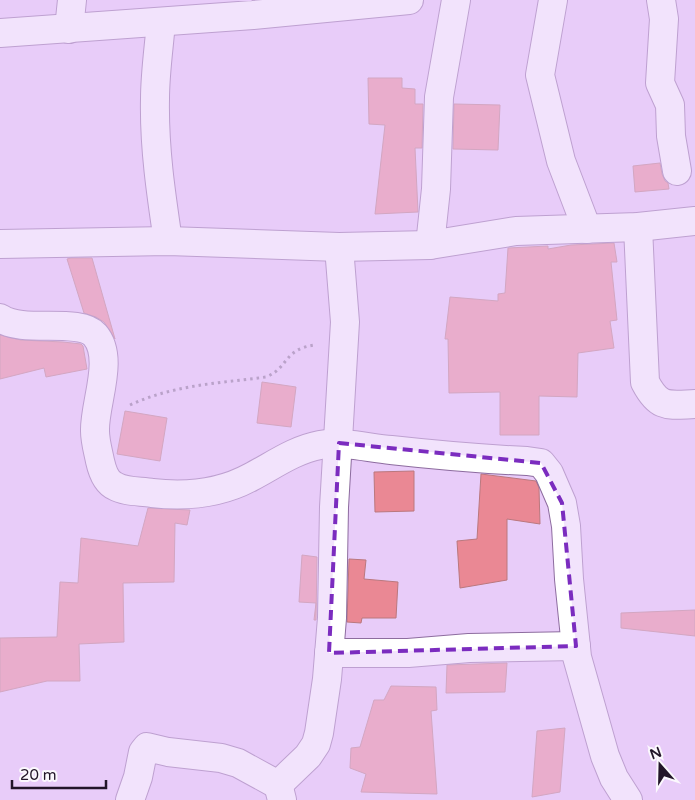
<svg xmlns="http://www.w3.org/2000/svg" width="695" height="800" font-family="'Varela Round',sans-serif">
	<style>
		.building { fill: #ea8894; stroke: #ba787e }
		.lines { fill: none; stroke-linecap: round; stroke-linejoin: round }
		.minor-casing { stroke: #8d6c9f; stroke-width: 30 }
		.path { stroke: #836f8f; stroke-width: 3; stroke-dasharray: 2.5 4; stroke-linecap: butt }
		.minor { stroke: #fff; stroke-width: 28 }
		.marked { fill: none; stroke: #7b2cbf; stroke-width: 4; stroke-dasharray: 10 6; stroke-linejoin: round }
	</style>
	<rect width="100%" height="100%" fill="#e8ccf9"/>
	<g class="building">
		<polygon points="368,78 402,78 402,88 415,89 415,104 423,104 422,148 415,148 418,212 375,214 385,125 369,124"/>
		<polygon points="454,104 500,105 498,150 453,149"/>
		<polygon points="660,163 662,174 665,181 668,183 669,189 635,192 633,166"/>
		<polygon points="614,243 617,262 611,262 617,320 610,321 614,348 578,353 577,397 539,396 539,435 500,435 500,392 449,393 448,339 445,339 450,297 498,301 498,294 505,293 508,248 548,246 548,249 571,245"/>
		<polygon points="71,258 92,258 115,339 104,322 96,317 84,313 67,259"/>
		<polygon points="0,335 21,340 63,342 81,344 83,346 87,369 46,377 44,368 0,379"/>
		<polygon points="262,382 296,387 291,427 257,423"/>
		<polygon points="125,411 167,418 160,461 117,454"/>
		<polygon points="414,471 414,511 375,512 374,472"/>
		<polygon points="481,474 536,481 539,488 540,524 507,519 507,580 460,588 457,541 477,539"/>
		<polygon points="148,508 190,510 187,525 175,523 174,582 123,583 124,642 79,644 80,681 47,681 0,692 0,638 57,637 60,582 78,583 81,538 138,546"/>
		<polygon points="302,555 317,557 316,620 314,620 316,603 299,602"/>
		<polygon points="349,559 366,560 364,579 398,582 396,618 362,618 361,623 347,622"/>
		<polygon points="695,610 695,636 621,628 621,613"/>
		<polygon points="507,663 505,692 446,693 447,665"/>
		<polygon points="391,686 436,687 437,710 431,711 437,794 361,792 366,774 350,768 351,748 360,747 374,700 384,700"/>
		<polygon points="565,728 560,792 532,797 537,731"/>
	</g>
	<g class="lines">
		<defs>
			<g id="minor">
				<polyline points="553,0 540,75 561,161 587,229"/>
				<polyline points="661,0 664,19 660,83 670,105 671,136 677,171"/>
				<path d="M 161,22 C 159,47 155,73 155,99 C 154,147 161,194 168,241"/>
				<polyline points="69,29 72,0"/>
				<polyline points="0,33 253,15 409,0"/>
				<path d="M 638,227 L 645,382 C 659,409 668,405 695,404"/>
				<polyline points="0,244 168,241 339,247 430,245 516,231 638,227 695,221"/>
				<polyline points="430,245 436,189 439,97 456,0"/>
				<path d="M 0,318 C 23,334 79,317 95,335 C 115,358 94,404 95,431 C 95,441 98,451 100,461 C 102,470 106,482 115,486 C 125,492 141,491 152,493 C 187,497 220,494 251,477 C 274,465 294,450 320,445 C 343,441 368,448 391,450 C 436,455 481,459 527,461 L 541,463 L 549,473 L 562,503 L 566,526 L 569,579 L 577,657 L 605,756 L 614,778 L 628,800"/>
				<polyline points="329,653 408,653 469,648 576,646"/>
				<polyline points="130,800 138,777 143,752 147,747 168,752 221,758 238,763 280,786"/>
				<polyline points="282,800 279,788 282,781 308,756 316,744 319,733 327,679 332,618 334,507 345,322 339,247"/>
			</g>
		</defs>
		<use href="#minor" class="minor-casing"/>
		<path class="path" d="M 130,405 C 173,385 220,383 266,377 C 289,368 283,349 315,345"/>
		<use href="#minor" class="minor"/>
	</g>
	<path d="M0 0H695V800H0ZM 339,443 L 541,463 L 562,503 L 576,646 L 329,653 Z" fill="#e8ccf9" fill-opacity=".55" fill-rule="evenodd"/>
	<path class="marked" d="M 339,443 L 541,463 L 562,503 L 576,646 L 329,653 Z"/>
	<g transform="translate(660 765) rotate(340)" stroke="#fbf8fd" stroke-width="4" paint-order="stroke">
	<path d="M0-4L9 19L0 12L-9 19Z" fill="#221529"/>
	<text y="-8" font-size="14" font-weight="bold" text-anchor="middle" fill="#221529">N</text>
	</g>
	<path d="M12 780v8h94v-8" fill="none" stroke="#221529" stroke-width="2.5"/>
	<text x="20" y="780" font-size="15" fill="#221529" stroke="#fbf8fd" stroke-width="4" paint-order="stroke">20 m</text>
</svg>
